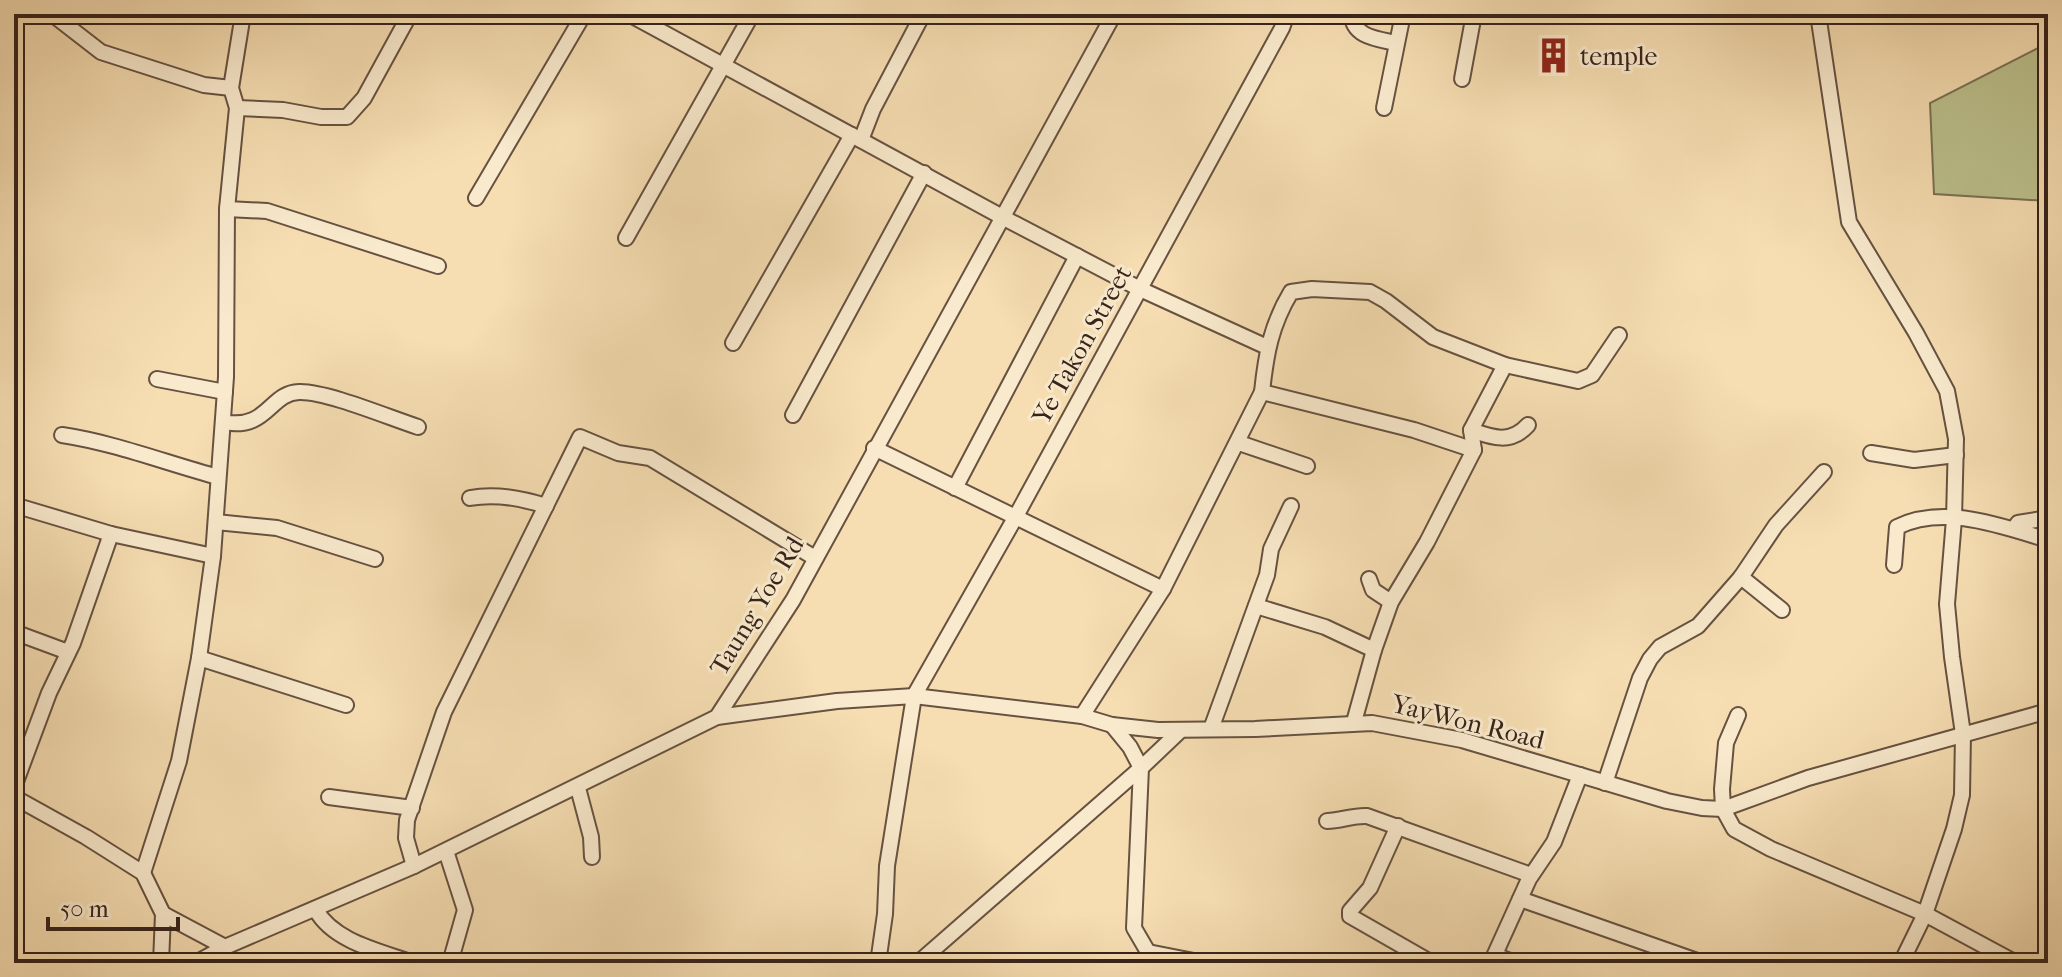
<svg xmlns="http://www.w3.org/2000/svg" width="2062" height="977" font-family="'IM FELL French Canon',serif">
	<style>
		.green { fill: #bcc18d; stroke: #7a7254; stroke-width: 2 }
		.lines { fill: none; stroke-linecap: round; stroke-linejoin: round }
		.minor-casing { stroke: #675241; stroke-width: 18 }
		.minor { stroke: #f9eacd; stroke-width: 14 }
		.labels { text-anchor: middle; dominant-baseline: central; stroke-width: 6; stroke-linejoin: round; paint-order: stroke }
		.poi-label { font-size: 26px; fill: #37231b; stroke: #f9eacd; text-anchor: start }
		.street-label { font-size: 26px; fill: #37231b; stroke: #f9eacd }
	</style>
	<rect width="100%" height="100%" fill="#f6deb2"/>
	<filter id="stains"><feTurbulence type="fractalNoise" baseFrequency=".0025" numOctaves="4"/><feColorMatrix values="0 0 0 0 .2 0 0 0 0 .09 0 0 0 0 .02 0 0 0 .5 -.17"/></filter>
	<radialGradient id="worn" r=".72"><stop offset=".6" stop-color="#630" stop-opacity="0"/><stop offset="1" stop-color="#630" stop-opacity=".3"/></radialGradient>
	<polygon class="green" points="2048,43 2048,201 1934,194 1930,103"/>
	<g class="lines">
		<defs>
			<g id="minor">
				<polyline points="52,14 101,52 204,85 231,88"/>
				<polyline points="629,14 1004,218 1140,289 1267,347"/>
				<path d="M 1352,14 C 1352,37 1378,39 1396,43"/>
				<polyline points="1818,14 1849,222 1916,333 1947,391 1956,439 1954,519 1947,604 1952,657 1963,734 1962,795 1954,829 1925,914 1901,963"/>
				<polyline points="1462,79 1474,14"/>
				<polyline points="237,108 283,110 321,117 347,117 364,98 410,14"/>
				<polyline points="1384,108 1403,14"/>
				<polyline points="861,140 873,109 923,14"/>
				<polyline points="476,198 584,14"/>
				<polyline points="227,209 267,211 438,266"/>
				<polyline points="626,238 752,14"/>
				<polyline points="733,343 852,135"/>
				<polyline points="157,379 225,392"/>
				<path d="M 1262,392 C 1266,354 1271,325 1291,292 L 1312,289 L 1370,292 L 1386,301 L 1433,337 L 1505,365"/>
				<polyline points="793,415 924,173"/>
				<path d="M 223,422 C 268,431 269,393 299,392 C 326,391 390,418 418,427"/>
				<path d="M 1471,430 C 1493,438 1511,444 1528,425"/>
				<path d="M 62,435 C 115,443 166,463 218,477"/>
				<polyline points="1239,440 1242,444 1307,466"/>
				<polyline points="874,448 1163,589"/>
				<polyline points="1871,453 1914,460 1956,455"/>
				<polyline points="955,488 1077,256"/>
				<path d="M 470,498 C 496,493 521,498 546,506"/>
				<polyline points="14,505 111,534 213,556"/>
				<polyline points="216,522 277,528 375,559"/>
				<polyline points="2014,529 2018,523 2048,518"/>
				<path d="M 1894,565 L 1897,527 C 1944,504 2001,526 2048,540"/>
				<polyline points="1741,577 1782,610"/>
				<polyline points="1369,579 1373,590 1391,602"/>
				<polyline points="1256,606 1325,627 1374,650"/>
				<polyline points="14,632 68,652"/>
				<polyline points="199,658 346,705"/>
				<polyline points="1738,715 1726,743 1722,789 1723,809 1734,829 1771,849 1925,914 2016,963"/>
				<polyline points="1082,716 1163,589 1262,392 1414,430 1474,450"/>
				<polyline points="717,717 837,701 914,696 1082,716 1112,725 1158,730 1255,729 1372,723 1462,740 1667,801 1702,808 1723,809 1808,778 2048,711"/>
				<polyline points="1354,722 1374,650 1391,602 1427,542 1474,450 1471,430 1505,365 1578,381 1592,375 1619,335"/>
				<polyline points="1211,729 1267,575 1271,549 1291,506"/>
				<polyline points="1605,783 1640,678 1650,659 1660,647 1698,626 1741,577 1776,525 1824,472"/>
				<polyline points="14,787 49,693 73,643 111,534"/>
				<polyline points="578,788 591,837 592,857"/>
				<polyline points="14,797 86,837 143,873 163,914 161,963"/>
				<polyline points="329,797 412,808"/>
				<path d="M 1327,821 C 1341,821 1353,815 1367,816 L 1531,875"/>
				<polyline points="1398,826 1370,888 1350,911 1350,916 1432,963"/>
				<polyline points="446,851 465,910 450,963"/>
				<polyline points="414,866 406,838 407,820 444,712 580,437 618,453 650,458 815,558"/>
				<polyline points="143,873 179,761 199,658 213,556 226,377 227,209 237,108 231,88 243,14"/>
				<polyline points="1520,899 1703,963"/>
				<path d="M 316,910 C 334,942 380,951 413,963"/>
				<polyline points="163,914 225,947"/>
				<polyline points="1148,952 1204,963"/>
				<polyline points="1495,955 1515,963"/>
				<polyline points="196,963 225,947 414,866 717,717 793,600 1114,14"/>
				<polyline points="878,963 885,914 887,866 914,696 1015,518 1282,28 1287,14"/>
				<polyline points="918,963 1141,768 1130,747 1112,725"/>
				<polyline points="1148,963 1148,952 1134,928 1141,768 1181,730"/>
				<polyline points="1491,963 1529,879 1554,842 1580,775"/>
			</g>
		</defs>
		<use href="#minor" class="minor-casing"/>
		<use href="#minor" class="minor"/>
	</g>
	<defs>
		<symbol id="building-bare" viewBox="-9 -9 18 18"><path d="M-4-6H4V6H1V3H-1V6H-4ZM-2.5-4.3h1.7v1.8h-1.7ZM.8-4.3h1.7v1.8H.8ZM-2.5-1h1.7V.8h-1.7ZM.8-1h1.7V.8H.8Z" fill="#8f2418" stroke="#f9eacd" stroke-width="2.5" paint-order="stroke"/></symbol>
	</defs>
	<g fill-rule="evenodd">
		<use href="#building-bare" x="1528" y="30" width="51" height="51"/>
	</g>
	<g class="labels">
		<g class="poi-label">
			<text x="1580" y="56">temple</text>
		</g>
		<g class="street-label">
			<text transform="translate(1082 345) rotate(-61)">Ye Takon Street</text>
			<text transform="translate(757 606) rotate(-59)">Taung Yoe Rd</text>
			<text transform="translate(1468 722) rotate(14)">YayWon Road</text>
		</g>
	</g>
	<rect width="2062" height="977" fill="none" stroke="#f6deb2" stroke-width="48"/>
	<rect x="16" y="16" width="2030" height="945" fill="none" stroke="#37231b" stroke-width="4"/>
	<rect x="24" y="24" width="2014" height="929" fill="none" stroke="#37231b" stroke-width="2"/>
	<path d="M48 917v12h130v-12" fill="none" stroke="#37231b" stroke-width="4"/>
	<text x="60" y="917" font-size="24" fill="#37231b" stroke="#f9eacd" stroke-width="6" paint-order="stroke">50 m</text>
	<rect width="100%" height="100%" filter="url(#stains)"/>
	<rect width="100%" height="100%" fill="url(#worn)"/>
</svg>
